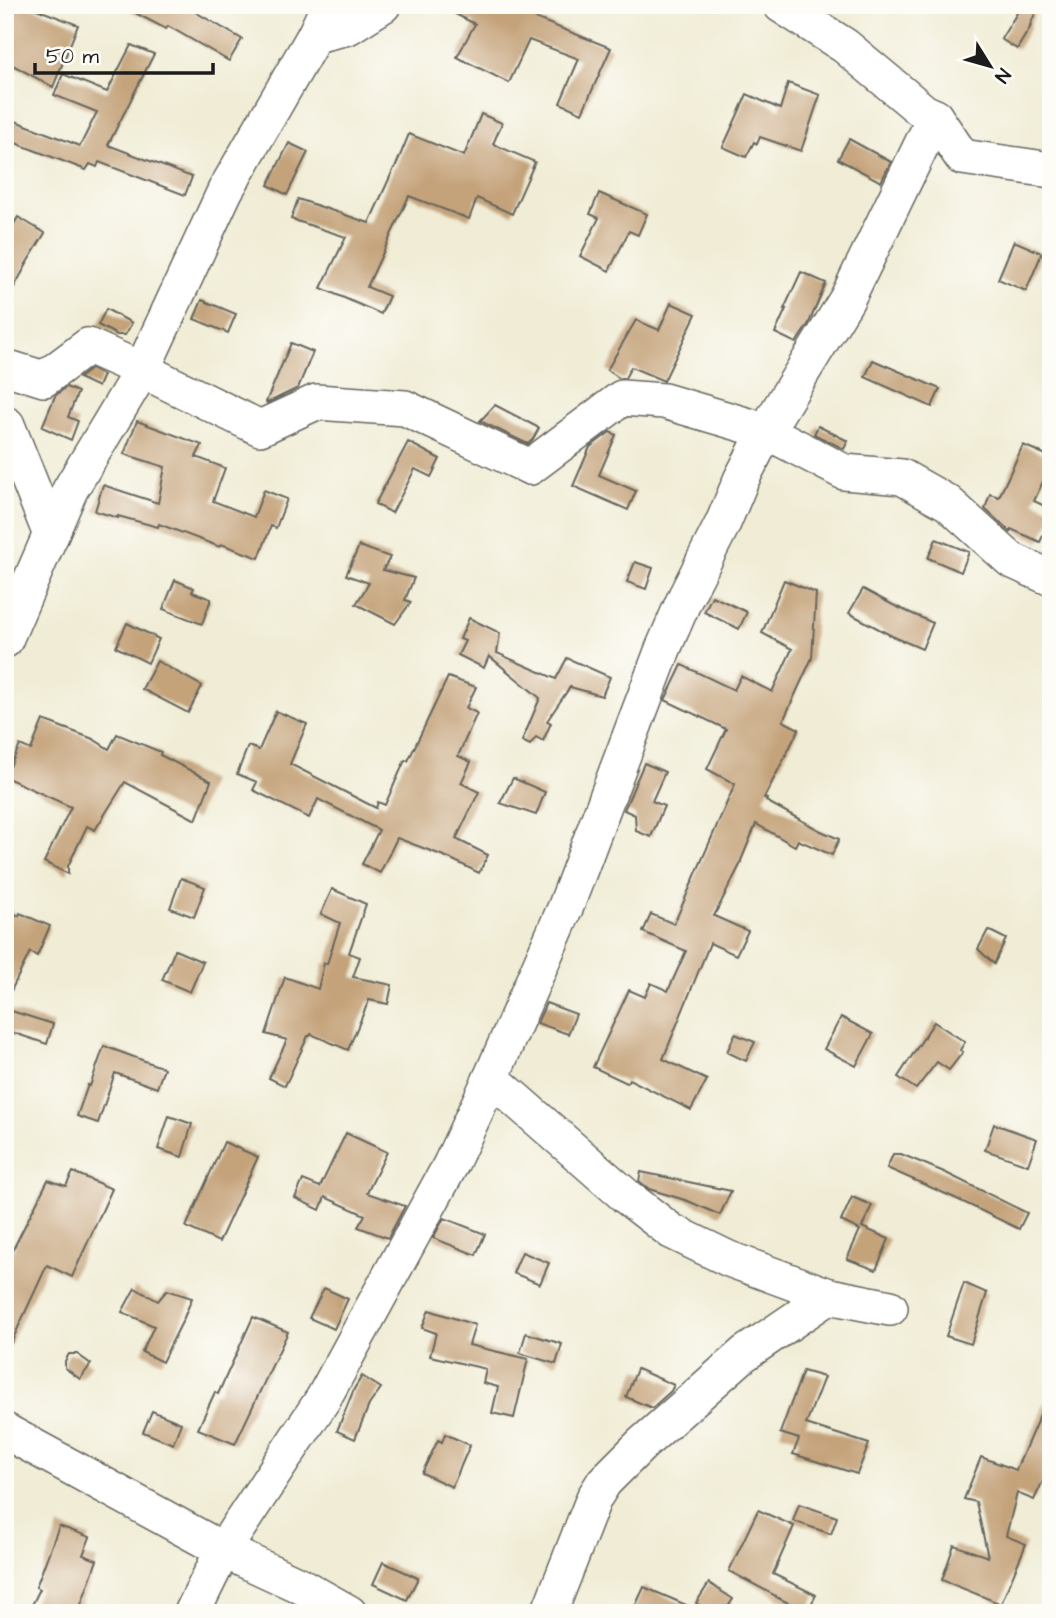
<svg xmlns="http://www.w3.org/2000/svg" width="1056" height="1618" font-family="'Architects Daughter',sans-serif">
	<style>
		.building { fill: #c4a37a }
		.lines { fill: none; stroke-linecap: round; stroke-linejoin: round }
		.minor-casing { stroke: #66655d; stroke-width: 38 }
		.minor { stroke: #fff; stroke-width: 35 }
	</style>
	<rect width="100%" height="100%" fill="#fdfcf7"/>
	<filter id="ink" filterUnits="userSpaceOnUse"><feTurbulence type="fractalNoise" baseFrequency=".0143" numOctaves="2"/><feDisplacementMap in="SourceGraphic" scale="14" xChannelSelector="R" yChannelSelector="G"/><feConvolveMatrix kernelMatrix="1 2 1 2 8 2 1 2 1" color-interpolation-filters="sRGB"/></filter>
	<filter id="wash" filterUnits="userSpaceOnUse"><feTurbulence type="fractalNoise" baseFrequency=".00686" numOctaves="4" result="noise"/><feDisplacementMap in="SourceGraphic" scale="28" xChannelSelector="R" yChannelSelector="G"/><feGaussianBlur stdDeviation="1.57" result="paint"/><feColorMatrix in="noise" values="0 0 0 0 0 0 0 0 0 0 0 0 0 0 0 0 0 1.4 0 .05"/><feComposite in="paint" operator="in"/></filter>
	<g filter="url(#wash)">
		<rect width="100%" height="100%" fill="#f0ecd5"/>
		<g id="blocks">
			<g class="building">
				<polygon points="5,5 26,5 78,25 53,87 5,61"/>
				<polygon points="120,5 183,5 242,39 229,61 168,26 166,29"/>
				<polygon points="438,5 502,5 611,48 582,113 560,103 579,59 529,40 509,83 457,57 475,24"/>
				<polygon points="1022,5 1039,5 1030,25 1031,26 1017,49 1001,39"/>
				<polygon points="131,45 154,54 108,145 192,177 185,195 99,162 97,167 90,164 86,170 5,139 5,117 80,146 97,112 54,95 63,74 107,92"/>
				<polygon points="788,83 820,95 801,151 760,137 757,144 754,142 746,157 723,147 747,94 780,109"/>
				<polygon points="481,114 502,123 493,144 535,162 512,214 477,198 469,219 409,196 367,287 389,296 381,314 321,288 346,237 291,219 298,199 369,223 394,168 395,168 409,134 464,156"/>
				<polygon points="849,139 891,162 881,182 838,159"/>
				<polygon points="289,143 308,152 287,195 268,185"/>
				<polygon points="599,193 647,214 638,235 629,231 609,271 580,256 599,218 590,214"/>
				<polygon points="18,217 45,233 26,264 27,264 5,303 5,240"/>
				<polygon points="1014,241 1042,253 1026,291 998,279"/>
				<polygon points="801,272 826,283 809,323 796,343 775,333 786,309 784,309"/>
				<polygon points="202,300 236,314 228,333 194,319"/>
				<polygon points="671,303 696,314 664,381 631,367 625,378 621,379 607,370 636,320 659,330"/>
				<polygon points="106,309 132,323 125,335 117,335 98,325"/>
				<polygon points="291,343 313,352 298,388 267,403 266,402"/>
				<polygon points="873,360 940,389 932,407 865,377"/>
				<polygon points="91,369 103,375 98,387 79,378"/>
				<polygon points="66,387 78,392 68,417 78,421 71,440 42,427 55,396"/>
				<polygon points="495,405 539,428 533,439 528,444 480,421"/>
				<polygon points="137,421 202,445 196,457 225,468 213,501 254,517 264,490 287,499 276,528 271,526 259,558 221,544 220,547 159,524 158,527 118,516 118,518 95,511 103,485 158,503 165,467 124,454"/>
				<polygon points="818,426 848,441 844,449 814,434"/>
				<polygon points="610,432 616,435 599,475 636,491 628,510 573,486 590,447"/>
				<polygon points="408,442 440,459 431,477 415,469 392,513 375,504"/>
				<polygon points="1023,445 1051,457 1051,464 1034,501 1051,509 1051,519 1040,542 1011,529 1010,532 985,509 990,494 999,497"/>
				<polygon points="936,539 969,552 961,572 928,558"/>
				<polygon points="359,546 390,557 383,570 414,578 405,600 411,602 395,624 356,604 369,583 346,575"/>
				<polygon points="635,562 653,568 646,589 627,582"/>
				<polygon points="175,580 194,588 192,592 211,599 202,624 163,609"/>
				<polygon points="784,580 816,593 812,658 783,721 799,729 764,798 767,799 766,801 819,830 839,839 832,855 798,840 795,846 756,824 740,863 741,863 714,916 748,931 736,955 710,943 663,1059 707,1080 691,1110 629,1079 627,1083 593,1067 629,990 645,997 651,983 668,991 686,951 643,932 651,914 674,924 735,784 707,769 726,729 665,700 682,665 734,690 741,676 772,692 792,649 762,633"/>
				<polygon points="863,589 895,606 933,623 922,649 892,636 849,613"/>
				<polygon points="712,596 747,612 739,629 704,612"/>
				<polygon points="469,618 500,633 497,653 556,679 567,658 610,677 602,696 570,687 547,721 551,723 543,741 536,737 530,745 522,741 540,698 489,656 484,668 458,655 465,641 460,639"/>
				<polygon points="127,623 159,639 148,663 116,647"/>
				<polygon points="157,661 202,686 188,713 142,689"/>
				<polygon points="448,677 476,687 466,708 477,713 458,756 471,762 461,783 479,792 456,839 488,855 479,873 449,858 397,838 380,873 362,864 379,830 318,799 309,818 253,790 257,782 237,774 248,746 259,750 276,711 307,724 290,764 376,808 378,802 385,805 405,760 408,761"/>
				<polygon points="43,720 93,739 109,749 117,734 161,752 160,755 211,781 196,820 125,782 95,830 87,826 68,866 68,874 44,862 71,807 5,777 20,745 31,750"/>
				<polygon points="644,763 665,772 652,801 664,806 651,837 636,831 635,815 624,810"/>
				<polygon points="513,778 545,792 536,815 500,803"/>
				<polygon points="181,878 205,887 194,917 170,908"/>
				<polygon points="332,889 366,904 349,953 360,957 353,977 392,985 388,1004 369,1000 348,1050 311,1034 310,1036 308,1036 285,1086 269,1078 287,1040 266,1034 285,977 318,989 324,963 327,964 340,923 321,914"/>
				<polygon points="5,908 19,916 20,913 50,926 37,956 30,952 5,1003"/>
				<polygon points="988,930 1006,939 994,964 978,949"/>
				<polygon points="175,950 203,962 190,992 162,980"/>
				<polygon points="546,1003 576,1014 568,1034 537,1023"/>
				<polygon points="5,1009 53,1024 47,1044 5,1030"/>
				<polygon points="841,1017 873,1034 856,1066 824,1049"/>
				<polygon points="934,1022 965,1042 960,1050 963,1052 949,1070 937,1062 916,1089 898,1077"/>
				<polygon points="735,1034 755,1042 746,1061 727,1052"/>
				<polygon points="104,1046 164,1068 157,1088 115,1073 98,1123 77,1116 88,1085 90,1086"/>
				<polygon points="169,1116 192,1124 182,1157 158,1149"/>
				<polygon points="994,1124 1037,1139 1028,1165 985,1150"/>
				<polygon points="346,1133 387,1152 367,1193 405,1206 388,1238 358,1227 365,1215 325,1197 320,1210 295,1198 303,1180 320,1187"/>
				<polygon points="224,1142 258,1157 219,1242 186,1227"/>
				<polygon points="893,1154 901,1154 944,1172 1027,1213 1019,1229 957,1199 887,1168"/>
				<polygon points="73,1172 112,1189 72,1277 47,1265 5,1356 5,1265 48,1180 66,1186"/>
				<polygon points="641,1172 731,1191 720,1215 688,1201 649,1189 639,1181"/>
				<polygon points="852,1197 872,1205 862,1227 889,1239 876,1270 847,1259 860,1230 841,1221"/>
				<polygon points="444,1218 485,1234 476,1255 433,1238"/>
				<polygon points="522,1252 549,1263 540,1284 513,1273"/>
				<polygon points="964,1283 987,1293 971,1344 946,1336"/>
				<polygon points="135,1288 158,1301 167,1290 192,1298 183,1320 162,1362 142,1352 154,1326 122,1312"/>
				<polygon points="324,1288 348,1299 334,1329 309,1318"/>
				<polygon points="429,1310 475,1325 469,1345 528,1359 514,1418 492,1413 498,1387 483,1383 486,1369 430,1356 436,1333 422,1328"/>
				<polygon points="253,1317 288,1332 235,1444 198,1429 215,1392 218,1394"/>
				<polygon points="526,1333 562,1344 556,1364 520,1353"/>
				<polygon points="69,1354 77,1354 91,1364 80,1379 65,1368 65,1361"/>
				<polygon points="637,1369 674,1385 671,1391 652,1408 626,1397"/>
				<polygon points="803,1371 824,1377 806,1424 869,1444 857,1474 793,1454 799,1439 780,1433"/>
				<polygon points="362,1376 381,1388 369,1405 355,1439 337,1431 354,1389"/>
				<polygon points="1050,1391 1051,1464 1034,1500 1017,1493 1006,1536 1026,1544 1001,1604 942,1580 954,1545 988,1557 976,1502 964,1499 981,1457 1016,1470"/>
				<polygon points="152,1411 181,1423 173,1444 143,1432"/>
				<polygon points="445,1434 470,1445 452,1487 422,1473 438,1440 442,1442"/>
				<polygon points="799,1504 837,1517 831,1534 793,1521"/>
				<polygon points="758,1510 794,1526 773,1574 816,1595 807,1612 776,1597 776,1596 729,1571"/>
				<polygon points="59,1526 90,1537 83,1555 97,1560 78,1613 28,1613 40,1589 36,1587"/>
				<polygon points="383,1562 418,1578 407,1600 373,1584"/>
				<polygon points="709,1583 733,1599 724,1613 713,1613 696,1603"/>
				<polygon points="644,1587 705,1613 632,1613"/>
			</g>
		</g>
	</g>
	<g filter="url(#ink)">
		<use href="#blocks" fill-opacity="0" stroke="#66655d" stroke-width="2"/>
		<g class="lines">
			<defs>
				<g id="minor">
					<polyline points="781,5 845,46 924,112 935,117 962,157 1051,170"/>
					<polyline points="315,35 348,27 383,5"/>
					<polyline points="5,367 44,379 88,346 142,370 260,428 316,402 405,408 530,467 622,398 664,401 766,431 844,472 902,477 948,503 1011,560 1051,578"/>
					<polyline points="5,424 7,425 51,535"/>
					<polyline points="5,640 70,490 142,370 225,191 315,35 329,5"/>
					<polyline points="491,1078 627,1197 671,1231 729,1259 829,1296 890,1308"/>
					<polyline points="5,1431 223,1550 301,1586 349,1613"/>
					<polyline points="192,1613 223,1550 323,1399 451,1164 491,1078 566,906 663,649 685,598 723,523 741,480 766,431 847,299 935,117"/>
					<polyline points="549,1613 594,1498 604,1482 642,1444 744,1354 829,1296"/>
				</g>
			</defs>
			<use href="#minor" class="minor-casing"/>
			<use href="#minor" class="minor"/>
		</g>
	</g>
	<rect width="1056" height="1618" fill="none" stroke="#fdfcf7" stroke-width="28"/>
	<g transform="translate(990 66) rotate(127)" stroke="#fdfcf7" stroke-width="5" paint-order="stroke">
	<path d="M0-5L12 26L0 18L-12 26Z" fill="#1c1c1c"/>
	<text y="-10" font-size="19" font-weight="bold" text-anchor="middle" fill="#1c1c1c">N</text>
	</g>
	<path d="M35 63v10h178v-10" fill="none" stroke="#1c1c1c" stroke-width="3.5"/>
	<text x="46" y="63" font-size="21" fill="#1c1c1c" stroke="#fdfcf7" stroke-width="5" paint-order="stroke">50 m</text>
</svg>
